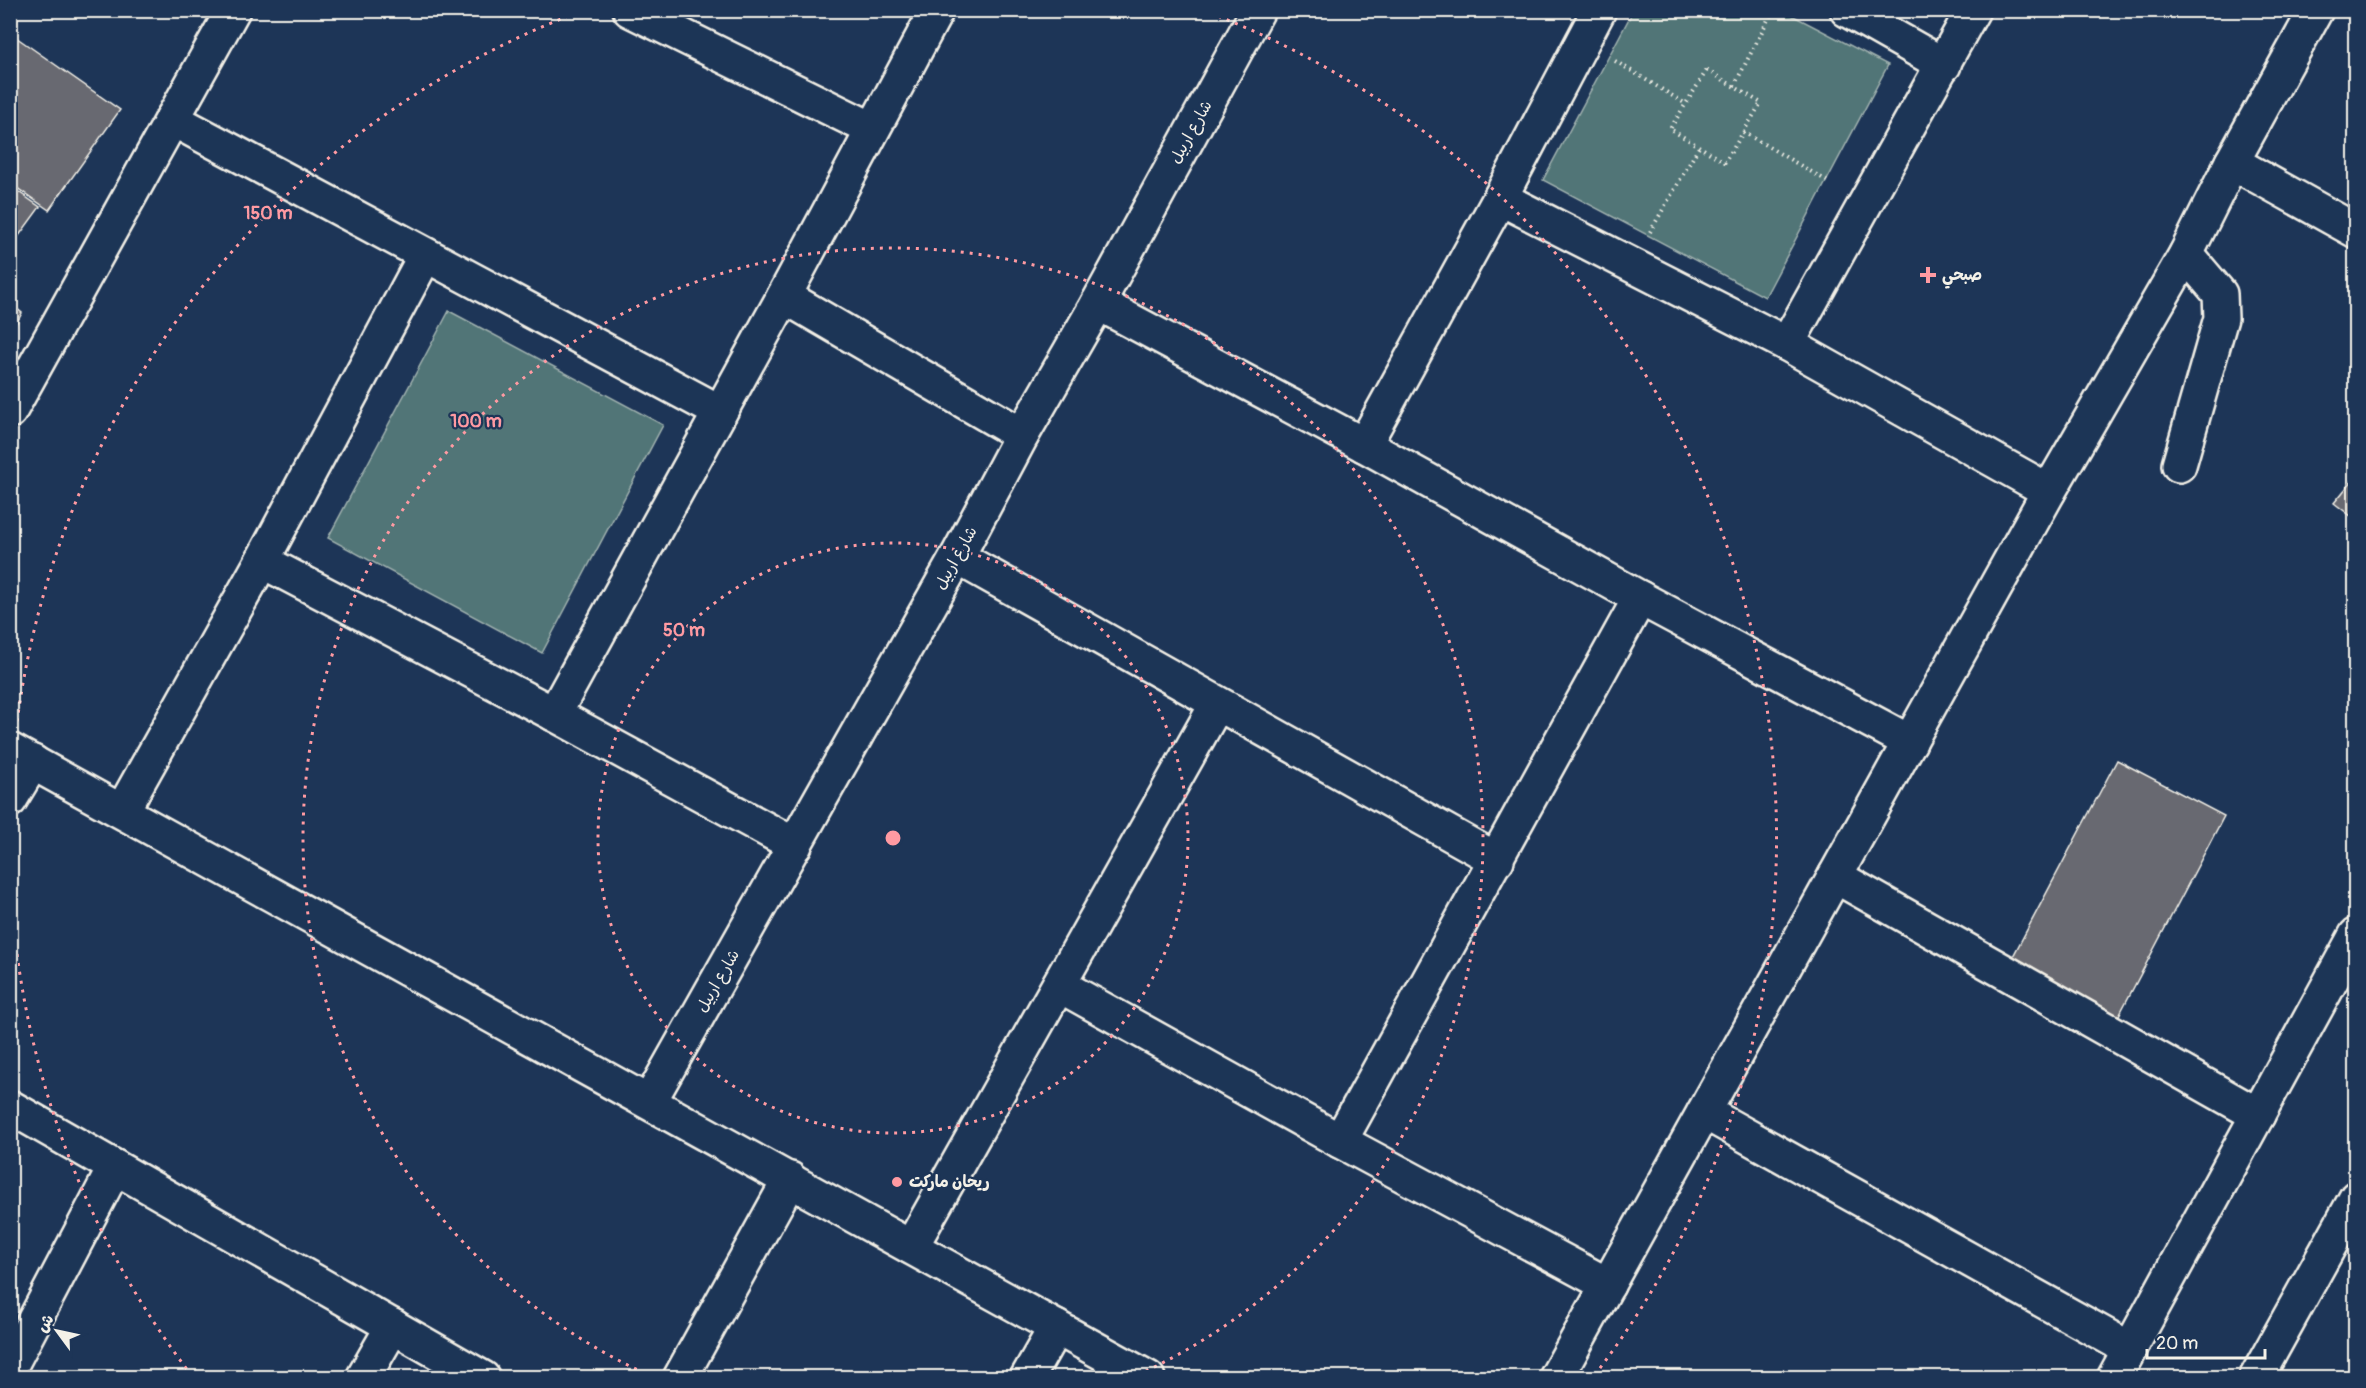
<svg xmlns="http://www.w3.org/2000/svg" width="2366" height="1388" font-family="Pangolin,'Playpen Sans Arabic',sans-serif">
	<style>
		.green { fill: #517577; stroke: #a2b3b0; stroke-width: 1.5 }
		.building { fill: #686971; stroke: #f4f1e8; stroke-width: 1.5 }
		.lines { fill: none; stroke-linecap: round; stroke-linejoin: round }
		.minor-casing { stroke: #f4f1e8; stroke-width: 38 }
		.path { stroke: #f4f1e8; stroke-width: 4; stroke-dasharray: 1.5 4.5; stroke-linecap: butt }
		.minor { stroke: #1d3557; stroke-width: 33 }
		.ring { fill: none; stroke: #ff9aa2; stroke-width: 3; stroke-dasharray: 3 6 }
		.poi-dot { fill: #ff9aa2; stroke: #1d3557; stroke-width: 2 }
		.labels { text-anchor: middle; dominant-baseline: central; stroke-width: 4.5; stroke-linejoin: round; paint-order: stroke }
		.street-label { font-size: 16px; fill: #f4f1e8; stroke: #1d3557 }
		.poi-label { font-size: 16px; font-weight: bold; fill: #f4f1e8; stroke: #1d3557; text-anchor: start }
		.centre { fill: #ff9aa2; stroke: #1d3557; stroke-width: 3 }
		.ring-label { font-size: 18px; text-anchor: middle; font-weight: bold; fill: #ff9aa2; stroke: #1d3557; stroke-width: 4.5; stroke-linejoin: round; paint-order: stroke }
	</style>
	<rect width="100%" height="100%" fill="#1d3557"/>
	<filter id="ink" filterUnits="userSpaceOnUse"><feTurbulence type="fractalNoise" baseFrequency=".0167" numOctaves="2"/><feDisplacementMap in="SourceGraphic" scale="12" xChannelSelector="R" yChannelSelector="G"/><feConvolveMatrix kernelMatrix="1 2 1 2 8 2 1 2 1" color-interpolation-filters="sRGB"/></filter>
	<g filter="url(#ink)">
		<g class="green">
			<polygon points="1633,11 1784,11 1888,65 1765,297 1543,180"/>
			<polygon points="449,311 663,425 542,653 328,538"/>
		</g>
		<g class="building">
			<polygon points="10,33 120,110 49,210 10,183"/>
			<polygon points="10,186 40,207 10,248"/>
			<polygon points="10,303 22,313 10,335"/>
			<polygon points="2356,476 2356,520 2334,503"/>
			<polygon points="2117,760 2224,816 2117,1019 2010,962"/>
		</g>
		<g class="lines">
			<defs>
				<g id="minor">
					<polyline points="630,10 872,129"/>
					<polyline points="1847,10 1944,65"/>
					<polyline points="172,119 720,412"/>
					<polyline points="2232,162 2356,231"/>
					<polyline points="1500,198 1787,344 2049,491"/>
					<polyline points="784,296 1022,435"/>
					<polyline points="1098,303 1364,445 1640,598 1910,742"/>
					<polyline points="1787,344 1973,10"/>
					<polyline points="10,411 233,10"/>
					<polyline points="1364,445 1500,198 1599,10"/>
					<polyline points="2179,465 2221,318 2220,294 2186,254"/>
					<polyline points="957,557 1497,860"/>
					<polyline points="262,561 554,714 795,845"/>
					<polyline points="554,714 784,296 937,10"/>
					<polyline points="10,750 1148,1378"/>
					<polyline points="10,800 33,762"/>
					<polyline points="122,811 262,561 425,256"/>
					<polyline points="1835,876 2258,1115"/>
					<polyline points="1059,985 1340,1141 1608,1285"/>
					<polyline points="649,1102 957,557 1022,435 1098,303 1258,10"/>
					<polyline points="10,1107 483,1378"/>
					<polyline points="1704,1112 2130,1349"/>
					<polyline points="1340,1141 1640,598"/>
					<polyline points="911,1247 1217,704"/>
					<polyline points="10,1367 115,1167"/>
					<polyline points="363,1378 393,1326"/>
					<polyline points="680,1378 790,1179"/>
					<polyline points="1027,1378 1056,1327"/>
					<polyline points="1556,1378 2049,491 2186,254 2232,162 2316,10"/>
					<polyline points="2114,1378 2356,935"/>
					<polyline points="2256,1378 2356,1198"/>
				</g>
			</defs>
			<use href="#minor" class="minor-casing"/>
			<g class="path">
				<polyline points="1615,61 1686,104"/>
				<polygon points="1707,70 1761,103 1725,162 1670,129"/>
				<polyline points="1734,86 1773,10"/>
				<polyline points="1743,132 1827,181"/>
				<polyline points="1650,232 1699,147"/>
			</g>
			<use href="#minor" class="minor"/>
		</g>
	</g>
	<g class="ring">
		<circle cx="893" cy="838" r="295"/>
		<path d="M653 1377A590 590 0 1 1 1133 1377"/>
		<path d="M192 1376A884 884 0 0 1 11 892M11 784A884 884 0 0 1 576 13M1210 13A884 884 0 0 1 1594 1376"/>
	</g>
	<g class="poi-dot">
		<path d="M1925 266h6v6h6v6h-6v6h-6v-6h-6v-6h6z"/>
		<circle cx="897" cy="1182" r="6"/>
	</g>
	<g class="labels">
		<g class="street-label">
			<text transform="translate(1191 132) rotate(-61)">شارع اربيل</text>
			<text transform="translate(956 558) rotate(-61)">شارع اربيل</text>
			<text transform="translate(718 981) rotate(-60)">شارع اربيل</text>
		</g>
		<g class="poi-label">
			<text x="1942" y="275">صبحي</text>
			<text x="909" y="1182">ريحان ماركت</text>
		</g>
	</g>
	<circle cx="893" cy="838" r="9" class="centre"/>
	<g class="ring-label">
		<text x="268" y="219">150 m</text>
		<text x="476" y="427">100 m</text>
		<text x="684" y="636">50 m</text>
	</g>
	<rect width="2366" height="1388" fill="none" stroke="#1d3557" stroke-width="36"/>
	<rect x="18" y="18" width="2330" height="1352" fill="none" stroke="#f4f1e8" stroke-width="2" filter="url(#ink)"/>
	<g transform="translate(57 1331) rotate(303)" stroke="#1d3557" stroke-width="4.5" paint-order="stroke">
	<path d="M0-4.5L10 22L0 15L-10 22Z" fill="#f4f1e8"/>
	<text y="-9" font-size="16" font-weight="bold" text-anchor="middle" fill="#f4f1e8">ش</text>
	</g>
	<path d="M2147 1349v9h118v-9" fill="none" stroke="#f4f1e8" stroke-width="3"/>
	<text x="2156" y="1349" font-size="18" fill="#f4f1e8" stroke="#1d3557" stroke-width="4.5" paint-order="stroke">20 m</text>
</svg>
